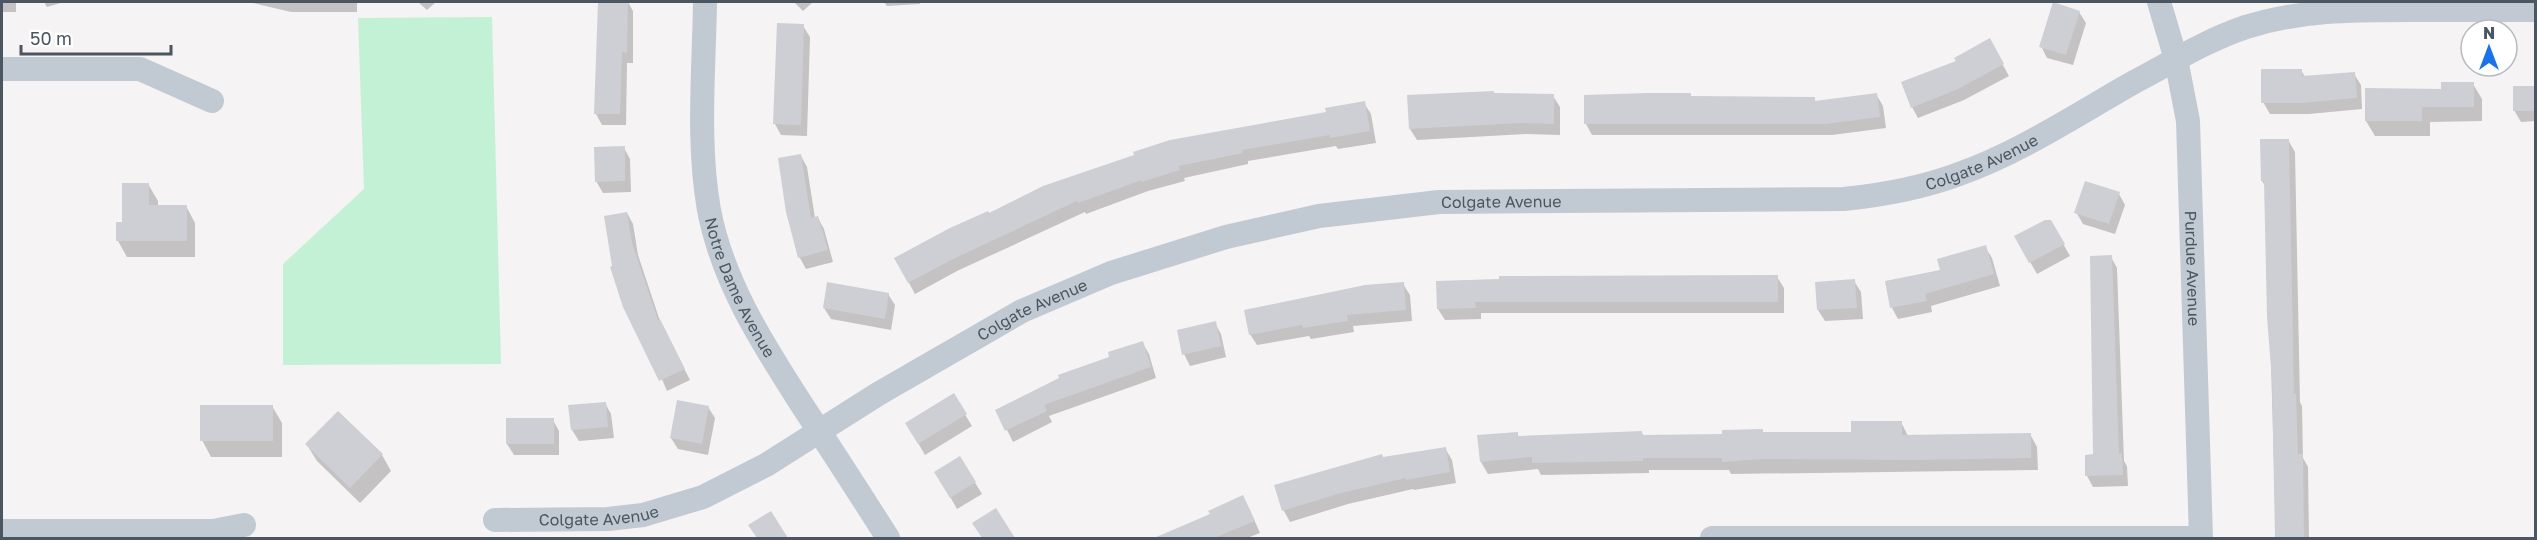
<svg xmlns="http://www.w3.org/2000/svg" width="2537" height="540" font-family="'Golos Text',sans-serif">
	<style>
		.green { fill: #c3f1d5 }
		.shadow { fill: #0003 }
		.building { fill: #cdcfd5 }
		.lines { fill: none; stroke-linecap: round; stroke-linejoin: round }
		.minor { stroke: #c1cad2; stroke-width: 24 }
		.labels { text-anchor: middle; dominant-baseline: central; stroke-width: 4.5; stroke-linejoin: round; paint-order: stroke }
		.street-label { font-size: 16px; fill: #4a5661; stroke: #fff }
	</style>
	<rect width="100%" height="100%" fill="#f5f3f3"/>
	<polygon class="green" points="492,17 501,364 283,365 283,264 364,189 358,18"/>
	<g class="shadow">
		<rect x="2" y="2" width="14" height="10"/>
		<polygon points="44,2 64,2 47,7"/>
		<polygon points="249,2 357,2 357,12 291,12"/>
		<polygon points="418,2 436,2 427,10"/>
		<polygon points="600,2 628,2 633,11 633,63 627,63 626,125 602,125 596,114"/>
		<polygon points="794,2 813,2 803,11"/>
		<polygon points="884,2 920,2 920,4 887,6"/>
		<polygon points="2079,12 2086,23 2073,65 2047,58 2041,46"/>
		<polygon points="803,26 810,37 807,136 781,135 775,124"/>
		<polygon points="1989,40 2009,76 1964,100 1918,118 1912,107 1958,62"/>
		<polygon points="2301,70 2305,77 2354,74 2361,85 2362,109 2309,114 2270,114 2263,102"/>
		<polygon points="2473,84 2482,99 2482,121 2430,122 2430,136 2375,136 2366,121 2442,90"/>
		<polygon points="2514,87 2536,87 2536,121 2521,122 2514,110"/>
		<polygon points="1876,94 1883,106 1886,128 1832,135 1592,135 1586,124 1585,96 1814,99 1817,103"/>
		<polygon points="1553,96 1560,107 1560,135 1527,134 1417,140 1410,129"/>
		<polygon points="1364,103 1371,114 1376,143 1338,149 1336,146 1248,161 1248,164 1184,178 1185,181 1148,191 1086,214 1085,212 957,271 915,294 896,259 988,215"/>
		<polygon points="2288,140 2295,152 2300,402 2302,406 2303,458 2308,467 2309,538 2276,538 2266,187 2262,181"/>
		<polygon points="624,148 630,159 631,192 603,193 596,181"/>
		<polygon points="801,156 807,167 815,218 818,218 824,229 833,262 806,269 800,258 787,212"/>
		<polygon points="148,184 158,201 158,206 186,206 195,223 195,257 127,257 118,241 124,224"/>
		<polygon points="2119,194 2125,205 2115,234 2083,224 2076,212"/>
		<polygon points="627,213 633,224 638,255 660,321 690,380 667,391 614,267"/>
		<polygon points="2050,221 2070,256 2037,274 2016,237"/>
		<polygon points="1985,247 1992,258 2000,286 1931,306 1932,312 1898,319 1892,308 1942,271"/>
		<polygon points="2111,257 2117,268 2124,461 2127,466 2128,486 2093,487 2087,476 2095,456"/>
		<polygon points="1777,277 1784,288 1784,313 1481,313 1481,319 1445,320 1438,309 1437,283"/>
		<polygon points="1854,281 1861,292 1863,319 1825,321 1818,310"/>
		<polygon points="1403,284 1410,295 1412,321 1353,326 1354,332 1311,339 1309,336 1257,345 1250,334"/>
		<polygon points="888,294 895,305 891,330 831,319 824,308"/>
		<polygon points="1215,323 1221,334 1226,357 1190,366 1184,354"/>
		<polygon points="1142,342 1149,354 1156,378 1049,416 1052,422 1013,442 997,410"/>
		<polygon points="953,395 972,426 925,455 907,424"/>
		<polygon points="605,403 611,414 614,438 579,441 572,430"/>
		<polygon points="272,406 282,423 282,457 211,457 202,440"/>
		<polygon points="708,407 715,418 708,455 678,449 671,438"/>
		<polygon points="553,420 559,431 559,455 514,455 507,444"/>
		<polygon points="1901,422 1908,436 2030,434 2037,447 2038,470 1731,474 1729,470 1649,470 1649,473 1541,475 1538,469 1488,474 1481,462 1517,433 1519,437 1642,433 1644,436 1853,434"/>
		<polygon points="307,445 382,455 391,471 360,503 317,461"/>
		<polygon points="1445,448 1452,460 1456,483 1414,490 1413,489 1348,504 1290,522 1284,511 1276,486 1383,459"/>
		<polygon points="960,458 982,494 957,509 936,472"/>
		<polygon points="1249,508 1260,533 1247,538 1157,538 1212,515"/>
	</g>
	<g class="building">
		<polygon points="598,2 628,2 627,53 622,52 620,114 594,114"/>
		<polygon points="2053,2 2080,11 2066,55 2039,47"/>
		<polygon points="777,23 804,24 801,125 773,124"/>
		<polygon points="1990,38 2004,64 1958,89 1911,108 1901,82 1956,61 1954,58"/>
		<polygon points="2261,69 2302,69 2302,76 2355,72 2357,98 2302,103 2261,103"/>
		<polygon points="2441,82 2474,82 2474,107 2422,107 2422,121 2365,121 2365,88 2441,89"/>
		<rect x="2513" y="86" width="22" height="25"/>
		<polygon points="1494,91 1494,93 1554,94 1554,124 1520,123 1409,129 1407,95"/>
		<polygon points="1648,93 1691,93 1691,96 1815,97 1815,101 1877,93 1880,117 1825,124 1584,124 1584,95"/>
		<polygon points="1365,101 1370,131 1330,138 1330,135 1242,150 1243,153 1179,166 1180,170 1142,182 1142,180 1078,203 1077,201 951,260 908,283 894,258 950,228 988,211 989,213 1043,186 1134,155 1133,152 1170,140 1326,112 1325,108"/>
		<polygon points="2260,139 2289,139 2294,394 2296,394 2298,454 2303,454 2304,538 2275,538 2272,380 2267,317 2264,181 2261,181"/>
		<polygon points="625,146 625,181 595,182 594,147"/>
		<polygon points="801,154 811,218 818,216 828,250 798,258 786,212 778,158"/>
		<polygon points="2085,181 2120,192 2109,224 2074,213"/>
		<polygon points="122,183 149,183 149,205 187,205 187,241 116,241 116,222 122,222"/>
		<polygon points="627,212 632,243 658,320 660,319 685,369 659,381 623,307 610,267 612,266 604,216"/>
		<polygon points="2045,220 2051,220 2065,244 2029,263 2014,236"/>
		<polygon points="1986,245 1994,274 1925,294 1927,301 1890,308 1885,281 1940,270 1937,259"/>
		<polygon points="2112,255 2119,454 2122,453 2123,475 2085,476 2085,455 2093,454 2090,256"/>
		<polygon points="1778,275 1778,302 1475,302 1476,308 1437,309 1436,281 1499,279 1499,276"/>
		<polygon points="1855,279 1857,308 1817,310 1815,282"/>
		<polygon points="827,282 889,293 885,319 823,308"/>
		<polygon points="1404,282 1406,310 1347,315 1348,321 1303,328 1302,325 1249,335 1244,310 1365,285"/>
		<polygon points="1216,321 1221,346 1182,355 1177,330"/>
		<polygon points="1143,341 1151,367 1044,405 1047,411 1005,431 995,410 1059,378 1058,375 1109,357 1108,352"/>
		<polygon points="954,393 967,414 918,444 905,423"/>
		<polygon points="677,400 709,406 702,444 670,438"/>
		<polygon points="606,402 608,427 571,430 568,405"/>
		<rect x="200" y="405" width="73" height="36"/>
		<polygon points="338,411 383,454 350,488 305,444"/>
		<rect x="506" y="418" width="48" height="26"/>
		<polygon points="1851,421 1902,421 1902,435 2031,433 2031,458 1915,460 1764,459 1722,462 1722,458 1643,458 1643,461 1532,463 1532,457 1480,462 1477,435 1518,432 1518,436 1642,431 1642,435 1722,434 1722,430 1763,429 1763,432 1851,432"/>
		<polygon points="1446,447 1450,472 1406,480 1406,478 1341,493 1282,511 1274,485 1382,454 1383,457"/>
		<polygon points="960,456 976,482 950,498 934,472"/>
		<polygon points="1243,495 1255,521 1214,538 1154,538 1210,514 1208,511"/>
		<polygon points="996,508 1015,538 982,538 972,523"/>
		<polygon points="771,511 788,538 757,538 748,525"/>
	</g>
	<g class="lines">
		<g class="minor">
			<path id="s1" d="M 705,2 C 704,70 697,142 709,210 C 723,283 763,344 802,405 C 831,449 860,494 888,538"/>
			<path id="s2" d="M 2159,2 L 2176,59 L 2188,121 L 2201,538"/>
			<polyline points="2,69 140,69 212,101"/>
			<path id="s3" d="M 495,520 L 608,519 L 643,515 L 703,497 L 766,465 L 878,394 L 1022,311 L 1111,273 L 1226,237 L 1319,216 L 1439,202 L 1844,199 C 1883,195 1922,188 1959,174 C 2021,152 2079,113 2136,81 C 2172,62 2207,40 2246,27 C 2299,10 2353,10 2408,10 C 2451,10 2493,10 2536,10"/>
			<polyline points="2,531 213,531 244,525"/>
			<polyline points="1712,538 2201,538"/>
		</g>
	</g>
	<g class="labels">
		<g class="street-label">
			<text stroke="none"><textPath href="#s3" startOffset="1562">Colgate Avenue</textPath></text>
			<text stroke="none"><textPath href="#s3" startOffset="1076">Colgate Avenue</textPath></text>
			<text stroke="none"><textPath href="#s2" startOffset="270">Purdue Avenue</textPath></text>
			<text stroke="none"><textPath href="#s1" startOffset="292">Notre Dame Avenue</textPath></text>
			<text stroke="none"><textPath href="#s3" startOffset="590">Colgate Avenue</textPath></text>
			<text stroke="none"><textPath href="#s3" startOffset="104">Colgate Avenue</textPath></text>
		</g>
	</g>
	<rect width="2537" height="540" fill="none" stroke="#4a5661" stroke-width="6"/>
	<g transform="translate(2489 48)"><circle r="28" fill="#ffffff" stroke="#b7bbc0" stroke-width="1.5"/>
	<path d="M0-4.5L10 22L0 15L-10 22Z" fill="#1a73e8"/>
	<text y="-9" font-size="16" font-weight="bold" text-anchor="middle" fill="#4a5661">N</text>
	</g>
	<path d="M21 45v9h150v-9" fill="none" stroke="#4a5661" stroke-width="3"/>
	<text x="30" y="45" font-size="18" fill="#4a5661" stroke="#ffffff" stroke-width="4.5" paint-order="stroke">50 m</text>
</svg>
